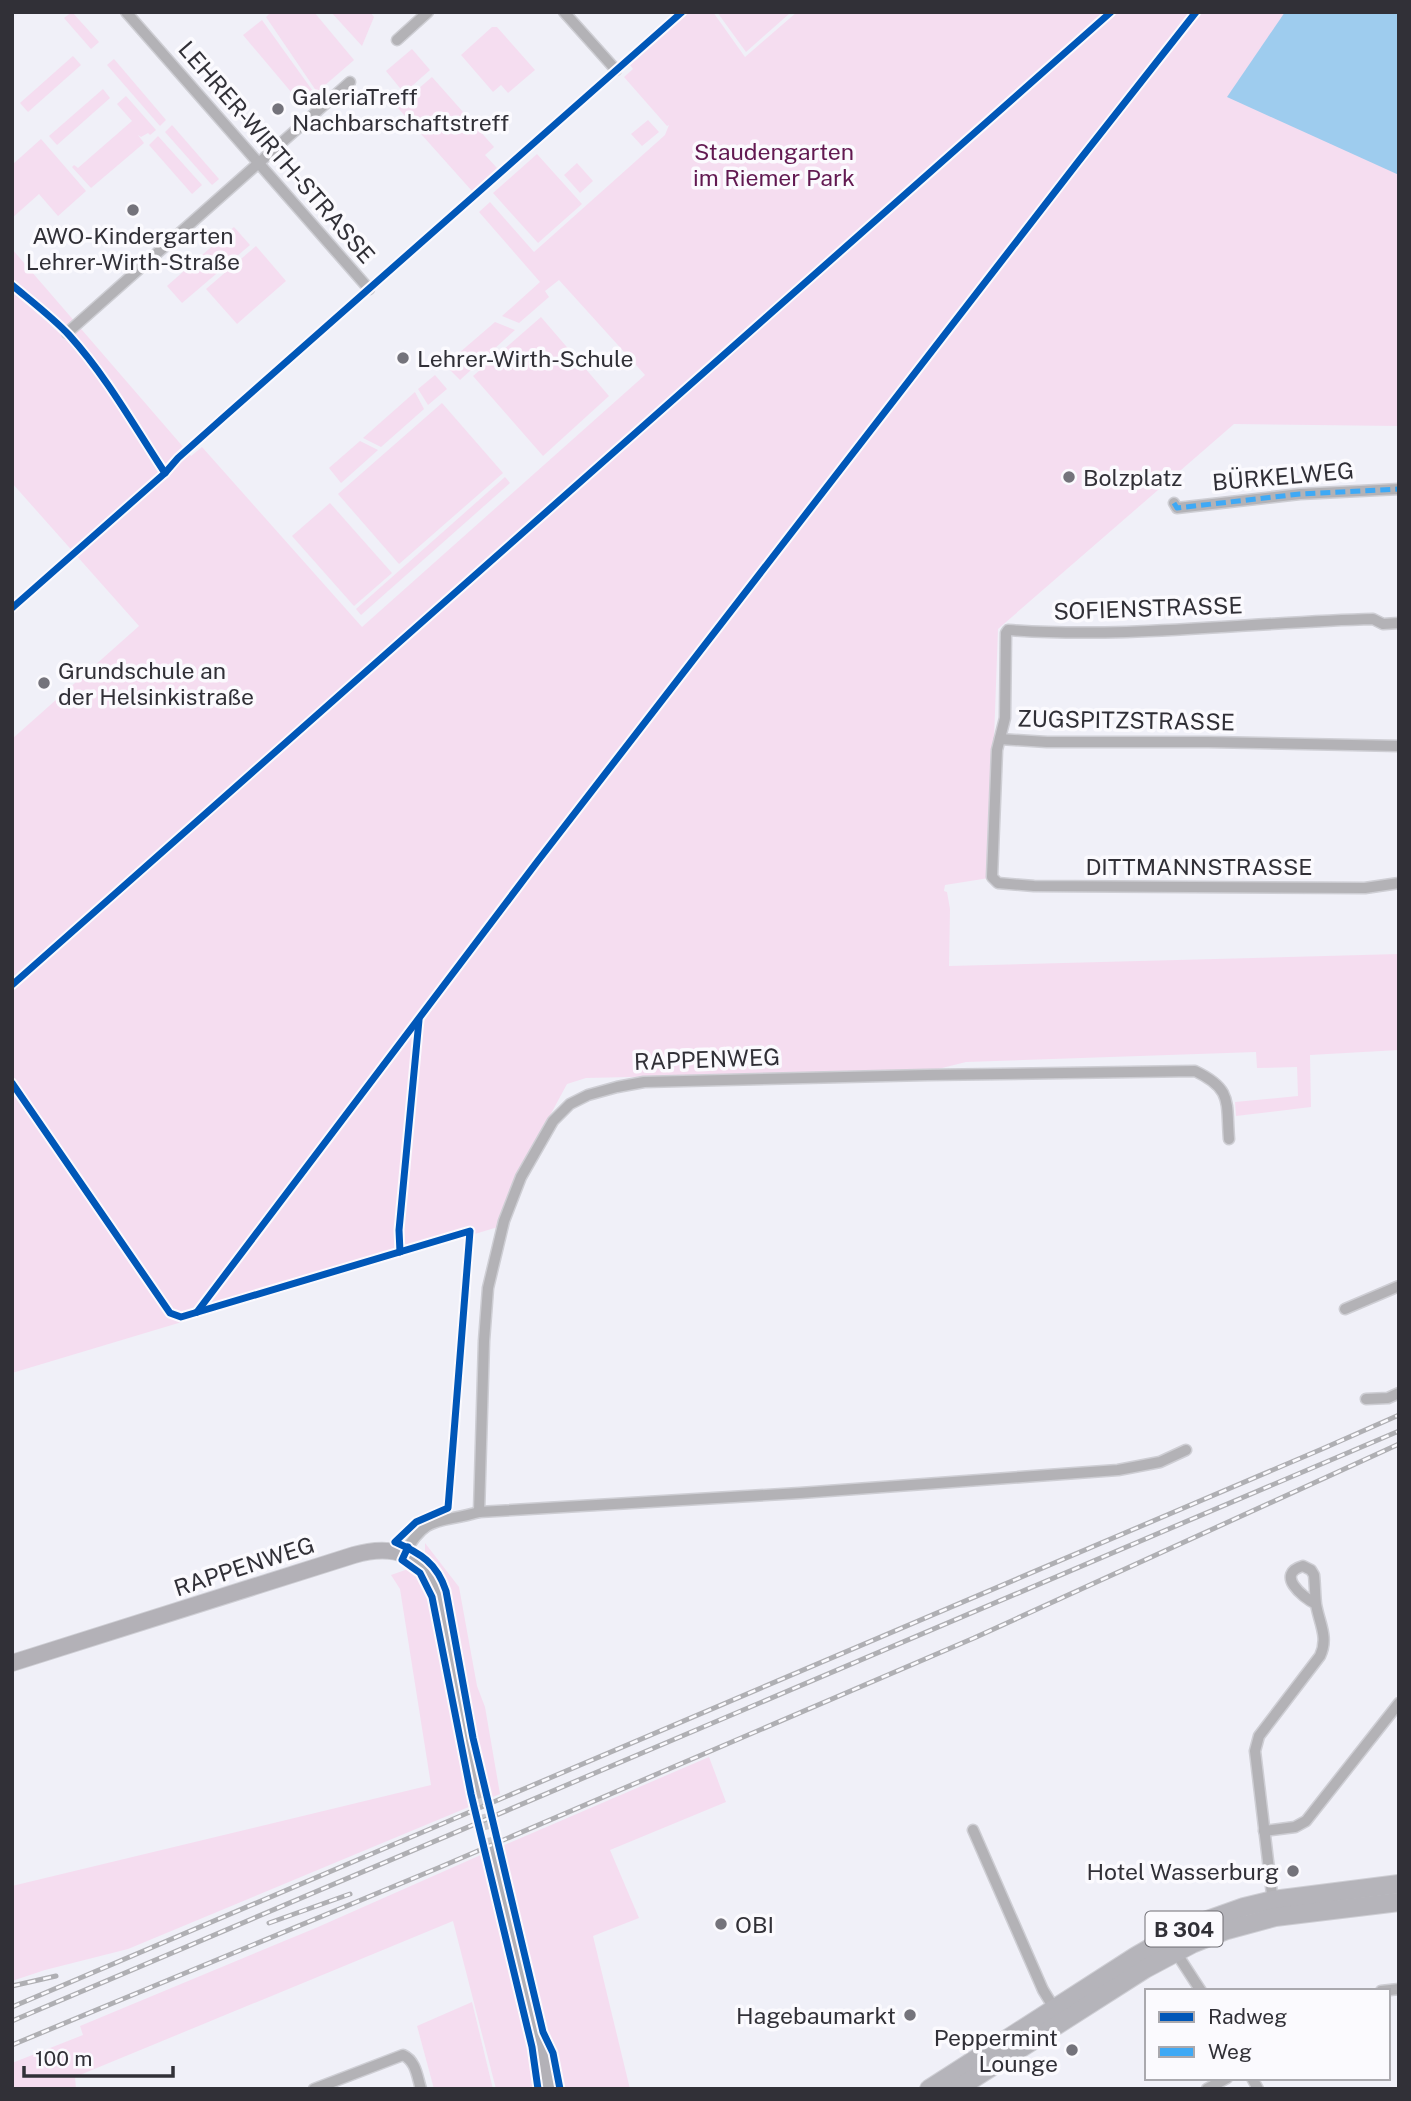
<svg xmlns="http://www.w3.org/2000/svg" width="1411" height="2101" font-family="'Public Sans',sans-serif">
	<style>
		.green { fill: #f5ddf0 }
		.water { fill: #9eccee }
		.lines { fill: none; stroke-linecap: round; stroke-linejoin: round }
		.secondary-tunnel { stroke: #cacad1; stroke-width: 16; stroke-dasharray: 16 8; stroke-linecap: butt }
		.street-casing { stroke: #ceced4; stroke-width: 13 }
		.secondary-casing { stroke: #ceced4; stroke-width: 18 }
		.primary-casing { stroke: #ceced4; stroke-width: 20 }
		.street { stroke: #b3b2b6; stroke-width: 10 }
		.secondary { stroke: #b3b1b7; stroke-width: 16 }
		.primary { stroke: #b5b4ba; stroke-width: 18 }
		.rail-casing { stroke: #afafb3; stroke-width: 5 }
		.rail { stroke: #fbfafe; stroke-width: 2.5; stroke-dasharray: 8; stroke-linecap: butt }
		.quiet { stroke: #3fa9f5; stroke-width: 5; stroke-dasharray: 10 5; stroke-linecap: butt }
		.cycleway-casing { stroke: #fbfafe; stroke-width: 11 }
		.cycleway { stroke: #0057b8; stroke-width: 7 }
		.poi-dot { fill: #74737b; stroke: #fbfafe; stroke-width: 2.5 }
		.labels { text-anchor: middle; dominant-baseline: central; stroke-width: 7; stroke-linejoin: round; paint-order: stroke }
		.shield { fill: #fbfafe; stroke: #6e6d73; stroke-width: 2 }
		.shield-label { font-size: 21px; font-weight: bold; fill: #313037 }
		.poi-label { font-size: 23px; fill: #313037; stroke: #fbfafe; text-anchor: start }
		.park-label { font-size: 23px; fill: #621951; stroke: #fbfafe }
		.street-label { font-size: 23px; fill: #313037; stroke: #fbfafe }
	</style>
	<rect width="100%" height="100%" fill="#f0f0f8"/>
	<g class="green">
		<polygon points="72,12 99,42 91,49 64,18"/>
		<polygon points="271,12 314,12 354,60 317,92 266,17"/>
		<polygon points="331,12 370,12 374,17 362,46"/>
		<polygon points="689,12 713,12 745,57 797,12 1399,12 1399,426 1234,424 998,629 989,878 945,885 944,891 947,892 950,909 949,966 1399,954 1399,1050 1310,1055 1311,1107 1236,1116 1235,1102 1298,1096 1297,1067 1257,1068 1256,1052 966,1062 934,1070 586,1078 567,1084 518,1175 498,1227 12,1373 12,739 139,626 12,483 12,249 191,456 202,447 362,627 645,375 559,280 545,291 549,297 519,323 502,316 540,282 479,212 490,202 534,252 665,135 669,125 667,126 624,77 633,69 630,65"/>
		<polygon points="717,12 788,12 789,14 746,52"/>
		<polygon points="262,20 315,94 302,105 243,35"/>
		<polygon points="492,27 497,27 535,70 508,93 501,85 493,92 461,55"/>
		<polygon points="412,49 430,70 404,93 386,71"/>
		<polygon points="73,56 81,65 28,112 20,103"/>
		<polygon points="114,59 166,120 160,126 107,65"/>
		<polygon points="432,77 494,147 485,155 497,168 472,191 397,107"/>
		<polygon points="103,89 110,98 57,145 49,136"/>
		<polygon points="126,96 156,130 150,135 148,133 141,137 138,135 144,143 91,188 72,167 74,165 78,168 132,121 117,104"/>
		<polygon points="648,120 659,132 642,146 631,134"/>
		<polygon points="172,125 219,179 212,185 165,132"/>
		<polygon points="158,136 202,185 192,194 149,145"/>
		<polygon points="41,139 86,191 58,216 39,194 12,218 12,165"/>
		<polygon points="537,154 582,204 538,243 493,193"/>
		<polygon points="577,163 593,181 580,193 564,175"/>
		<polygon points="234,227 250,245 182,303 167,286"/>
		<polygon points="256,246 286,281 237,324 206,289"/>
		<polygon points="541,317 609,396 543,456 473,376"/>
		<polygon points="495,322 515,330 460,380 445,365"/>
		<polygon points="435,375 447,389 428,405 418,389"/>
		<polygon points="415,392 424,409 381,447 363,438"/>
		<polygon points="442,403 503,473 399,564 338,494"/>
		<polygon points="360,441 378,450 341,483 329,468"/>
		<polygon points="505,477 510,483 361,615 356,609"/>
		<polygon points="330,503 392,573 354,606 292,536"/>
		<path d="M 425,1543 L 459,1587 L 477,1686 L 485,1707 L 500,1794 L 128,1949 L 45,1970 L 12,1981 L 12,1886 L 431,1785 L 400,1589 L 391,1575 L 411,1568 C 421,1577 426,1585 431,1597 L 448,1690 L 470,1797 L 487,1791 L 465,1691 L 449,1592 L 436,1566 L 425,1554 Z"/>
		<polygon points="709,1757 726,1802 610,1850 639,1918 593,1936 630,2089 564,2089 555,2050 544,2024 502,1846"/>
		<polygon points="483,1854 536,2085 533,2089 496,2089 453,1921 75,2077 76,2089 12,2089 12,2063 83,2035 80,2026 318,1927"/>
		<polygon points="472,2002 493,2089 434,2089 417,2026"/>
	</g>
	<polygon class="water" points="1285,12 1399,12 1399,175 1227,97"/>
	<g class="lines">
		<polyline class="secondary-tunnel" points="477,1791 492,1851"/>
		<defs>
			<g id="street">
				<polyline points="126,12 369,289"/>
				<polyline points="564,12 616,70"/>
				<polyline points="397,40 428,12"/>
				<polyline points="67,333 350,82"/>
				<polyline points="1174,503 1177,508 1300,494 1399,489"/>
				<path d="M 1399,623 L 1383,624 L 1373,619 C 1251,622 1130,639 1008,630 L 1006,633 L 1005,718 L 997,750 L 992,877 L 998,883 L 1034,886 L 1365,888 L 1399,883"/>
				<polyline points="1000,739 1047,742 1208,742 1399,746"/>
				<polyline points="1345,1309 1399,1286"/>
				<polyline points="1366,1399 1388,1398 1399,1393"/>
				<path d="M 479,1512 L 484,1341 L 488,1288 L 504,1221 L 521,1177 L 553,1121 L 570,1104 L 588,1095 L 617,1087 L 644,1082 L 927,1075 L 1195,1071 C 1233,1089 1226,1102 1229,1139"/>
				<path d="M 404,1554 C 427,1513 439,1524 479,1512 L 800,1493 L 1118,1470 L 1160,1462 L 1186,1450"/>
				<polyline points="973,1830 1043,1990 1056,2011"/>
				<polyline points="1264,1831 1295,1827 1306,1821 1399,1703"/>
				<path d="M 1273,1903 L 1255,1751 L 1259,1736 L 1320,1656 C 1329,1637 1319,1623 1316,1604 C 1315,1595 1315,1584 1314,1575 L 1311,1570 L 1303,1566 C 1275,1574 1302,1597 1316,1604"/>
				<polyline points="1175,1951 1201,1991"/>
				<polyline points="1381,1991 1399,1989"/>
				<polyline points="1252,2078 1258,2089"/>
				<path d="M 314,2089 L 403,2055 C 416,2061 417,2076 421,2089"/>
				<polyline points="1207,2089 1227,2078"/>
			</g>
			<g id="secondary">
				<path d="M 12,1663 L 354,1555 C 378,1548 405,1548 424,1567 C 446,1591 449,1658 456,1691 C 462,1724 470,1757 477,1791"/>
				<polyline points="492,1851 542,2057 547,2089"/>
			</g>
			<g id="primary">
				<polyline points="929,2089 1136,1956 1185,1928 1244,1907 1273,1900 1399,1884"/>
				<polyline points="957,2089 1145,1969 1192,1944 1227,1930 1275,1917 1399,1902"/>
			</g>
		</defs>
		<use href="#street" class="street-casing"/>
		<use href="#secondary" class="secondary-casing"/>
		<use href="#primary" class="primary-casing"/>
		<use href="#street" class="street"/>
		<use href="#secondary" class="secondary"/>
		<use href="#primary" class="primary"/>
		<defs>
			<g id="rail">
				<polyline points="269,1923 350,1894"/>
				<polyline points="12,1986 56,1976"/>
				<polyline points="12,2007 1322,1449 1399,1415"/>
				<polyline points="12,2021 1399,1431"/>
				<polyline points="12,2045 438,1868 974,1638 1399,1444"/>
			</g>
		</defs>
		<use href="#rail" class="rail-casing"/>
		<use href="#rail" class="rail"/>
		<polyline class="quiet" points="1174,503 1177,508 1300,494 1399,489"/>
		<defs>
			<g id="cycleway">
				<path d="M 12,285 C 31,301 52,317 69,335 C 107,377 134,426 165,473"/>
				<polyline points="12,608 165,473 178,458 225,416 682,12"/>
				<polyline points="12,985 1111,12"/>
				<path d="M 12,1083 L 170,1313 L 181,1317 L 470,1231 L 448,1508 L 416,1522 L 395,1542 C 420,1553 437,1563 446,1591 L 473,1738 L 543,2032 L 553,2053 L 560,2089"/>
				<polyline points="400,1252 399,1230 419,1020"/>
				<polyline points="197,1312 537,862 1078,162 1196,12"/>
				<polyline points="408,1547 402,1560 420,1573 432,1597 471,1794 532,2047 538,2089"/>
			</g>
		</defs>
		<use href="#cycleway" class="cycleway-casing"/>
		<use href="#cycleway" class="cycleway"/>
	</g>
	<g class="poi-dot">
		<circle cx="278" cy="109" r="7"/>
		<circle cx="133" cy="210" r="7"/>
		<circle cx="403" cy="358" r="7"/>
		<circle cx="1069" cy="477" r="7"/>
		<circle cx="44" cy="683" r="7"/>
		<circle cx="1293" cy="1871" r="7"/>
		<circle cx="721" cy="1924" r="7"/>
		<circle cx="910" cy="2015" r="7"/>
		<circle cx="1072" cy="2050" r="7"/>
	</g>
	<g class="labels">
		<rect class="shield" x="1145.5" y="1911.5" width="77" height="35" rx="5"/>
		<g class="shield-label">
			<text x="1184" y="1929">B 304</text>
		</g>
		<g class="poi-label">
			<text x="292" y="96">GaleriaTreff<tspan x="292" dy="26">Nachbarschaftstreff</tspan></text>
			<text x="133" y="235" text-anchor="middle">AWO-Kindergarten<tspan x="133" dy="26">Lehrer-Wirth-Straße</tspan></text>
			<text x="417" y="358">Lehrer-Wirth-Schule</text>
			<text x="1083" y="477">Bolzplatz</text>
			<text x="58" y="670">Grundschule an<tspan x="58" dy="26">der Helsinkistraße</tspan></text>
			<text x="1279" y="1871" text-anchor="end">Hotel Wasserburg</text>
			<text x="735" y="1924">OBI</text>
			<text x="896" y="2015" text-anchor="end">Hagebaumarkt</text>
			<text x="1058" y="2037" text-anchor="end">Peppermint<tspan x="1058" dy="26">Lounge</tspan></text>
		</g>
		<g class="park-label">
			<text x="774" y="151">Staudengarten<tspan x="774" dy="26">im Riemer Park</tspan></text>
		</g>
		<g class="street-label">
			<text transform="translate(277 152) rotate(49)">LEHRER-WIRTH-STRASSE</text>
			<text transform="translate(1283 476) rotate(-5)">BÜRKELWEG</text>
			<text transform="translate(1148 608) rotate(-2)">SOFIENSTRASSE</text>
			<text transform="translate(1126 720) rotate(1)">ZUGSPITZSTRASSE</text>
			<text x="1199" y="866">DITTMANNSTRASSE</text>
			<text transform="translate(707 1059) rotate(-2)">RAPPENWEG</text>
			<text transform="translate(244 1566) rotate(-18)">RAPPENWEG</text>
		</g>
	</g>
	<rect width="1411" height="2101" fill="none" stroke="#313037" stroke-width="28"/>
	<rect x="1145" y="1989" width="245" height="91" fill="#fbfafe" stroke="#aaa9ae" stroke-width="2"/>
	<rect x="1159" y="2012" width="35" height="10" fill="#0057b8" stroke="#aaa9ae" stroke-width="2"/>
	<text x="1208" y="2024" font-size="21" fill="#313037">Radweg</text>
	<rect x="1159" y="2047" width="35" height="10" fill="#3fa9f5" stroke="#aaa9ae" stroke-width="2"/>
	<text x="1208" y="2059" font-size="21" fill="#313037">Weg</text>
	<path d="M24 2066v10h149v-10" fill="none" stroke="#313037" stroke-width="3.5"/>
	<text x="35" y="2066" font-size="21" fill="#313037" stroke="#fbfafe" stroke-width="5" paint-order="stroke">100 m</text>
</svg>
